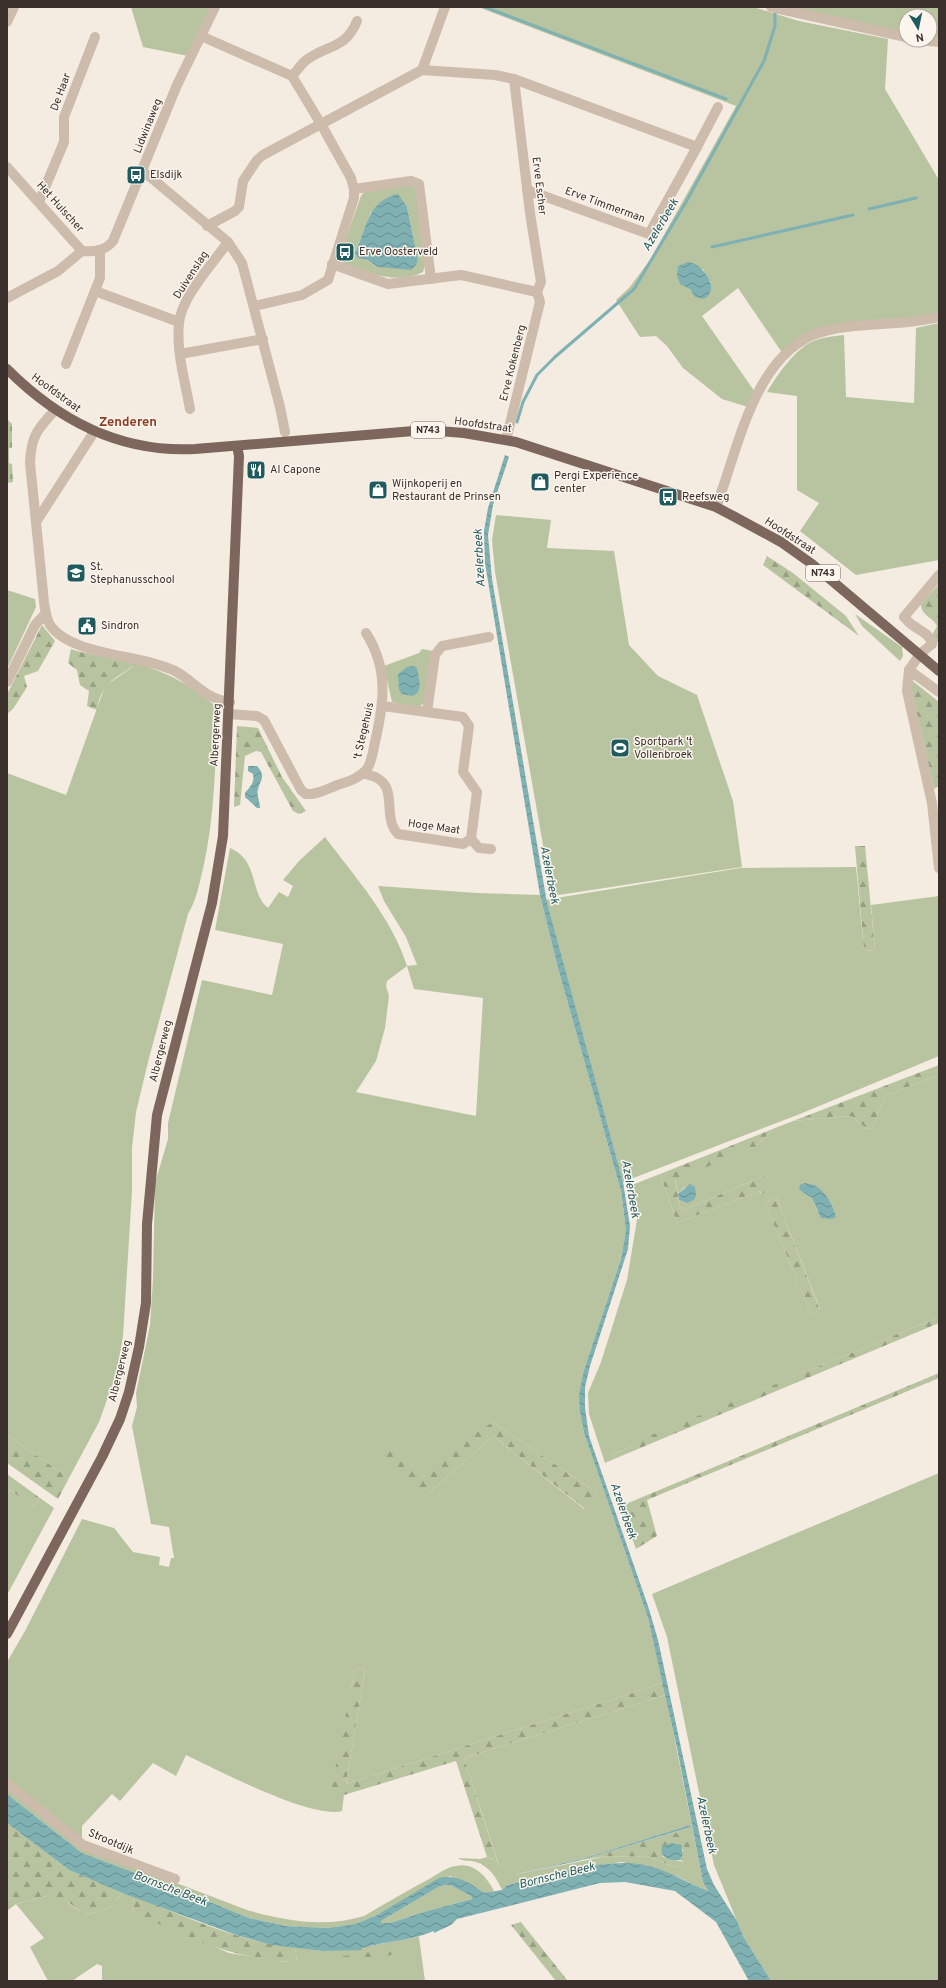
<svg xmlns="http://www.w3.org/2000/svg" width="946" height="1988" font-family="Overpass,sans-serif">
	<style>
		.green { fill: #b8c4a0; fill-rule: evenodd }
		.forest { fill: url(#forest-firs) }
		.cemetery { fill: url(#cemetery-stones) }
		.water { fill: url(#water-waves); fill-rule: evenodd }
		.lines { fill: none; stroke-linecap: round; stroke-linejoin: round }
		.stream { stroke: #7fb0b2; stroke-width: 3 }
		.minor { stroke: #cdbbac; stroke-width: 10 }
		.major { stroke: #7d675c; stroke-width: 10 }
		.labels { text-anchor: middle; dominant-baseline: central; stroke-width: 3; stroke-linejoin: round; paint-order: stroke }
		.shield { fill: #fbf5ee; stroke: #756b66; stroke-width: 1 }
		.shield-label { font-size: 10px; font-weight: bold; fill: #3b302b }
		.street-label { font-size: 11px; fill: #3b302b; stroke: #fbf5ee }
		.poi-label { font-size: 11px; fill: #3b302b; stroke: #fbf5ee; text-anchor: start }
		.water-label { font-size: 12px; font-style: italic; fill: #1f5a5e; stroke: #fbf5ee }
		.quarter-label { font-size: 13px; font-weight: bold; fill: #8c3b22; stroke: #fbf5ee }
	</style>
	<defs>
		<pattern id="forest-firs" width="22" height="20" patternUnits="userSpaceOnUse"><rect width="22" height="20" fill="#b8c4a0"/><path d="M5 1l3.5 6h-7zM16 11l3.5 6h-7z" fill="#97a083"/></pattern>
		<pattern id="cemetery-stones" width="16" height="16" patternUnits="userSpaceOnUse"><rect width="16" height="16" fill="#b8c4a0"/><path d="M2 7V4a2 2 0 0 1 4 0v3zM10 15v-3a2 2 0 0 1 4 0v3z" fill="#97a083"/></pattern>
		<pattern id="water-waves" width="16" height="10" patternUnits="userSpaceOnUse"><rect width="16" height="10" fill="#7fb0b2"/><path d="M0 5q4-4 8 0t8 0" fill="none" stroke="#699091"/></pattern>
	</defs>
	<rect width="100%" height="100%" fill="#f4ebe1"/>
	<g class="green">
		<polygon points="131,7 211,7 188,56 143,47"/>
		<path d="M 478,7 L 753,7 L 799,21 L 888,39 L 885,89 L 939,180 L 939,314 L 827,328 L 783,354 L 738,288 L 702,316 L 755,392 L 748,407 L 722,399 L 683,368 L 667,346 L 656,336 L 640,337 L 616,300 L 629,288 L 650,260 L 736,106 ZM 703,269 L 711,283 L 694,294 L 690,289 Z"/>
		<polygon points="786,7 939,7 939,39 930,38 930,16 906,16 906,33"/>
		<path d="M 404,185 L 414,186 L 417,193 L 425,265 L 423,272 C 398,285 370,273 345,266 L 341,259 L 342,250 L 361,196 L 365,191 ZM 407,207 L 418,260 L 378,267 L 355,253 L 371,212 Z"/>
		<path d="M 939,323 L 939,560 L 856,575 L 800,531 L 819,503 L 797,490 L 797,396 L 767,392 C 778,374 796,347 816,340 C 825,337 835,336 844,335 L 846,397 L 914,403 L 916,328 Z"/>
		<polygon points="496,515 551,520 547,548 614,551 629,645 658,676 697,695 733,801 742,867 552,896 495,572 492,540"/>
		<polygon points="7,590 35,599 36,607 7,669"/>
		<polygon points="855,614 902,647 903,656 900,661 862,626"/>
		<polygon points="422,649 433,651 425,702 419,707 392,702 384,666 419,653"/>
		<path d="M 137,664 C 170,673 192,686 218,708 C 215,764 215,822 201,877 C 198,890 195,902 188,914 L 149,1058 L 136,1112 L 132,1148 L 132,1191 L 123,1336 L 117,1372 L 99,1422 L 69,1478 L 7,1435 L 7,773 L 66,795 L 105,686 Z"/>
		<path d="M 325,837 C 355,877 392,918 407,966 L 417,965 L 406,937 L 384,901 L 378,886 L 477,893 L 540,895 L 558,968 L 621,1191 L 626,1230 L 621,1259 L 584,1370 L 580,1412 L 584,1433 L 648,1618 L 663,1683 L 346,1784 L 365,1669 L 355,1668 L 331,1795 L 344,1795 L 342,1811 C 310,1819 218,1770 186,1755 L 176,1776 L 153,1763 L 120,1801 L 112,1794 L 82,1826 L 82,1840 L 7,1780 L 7,1662 L 25,1631 L 82,1519 L 114,1528 L 133,1552 L 160,1557 L 159,1565 L 169,1567 L 171,1558 L 174,1558 L 169,1527 L 151,1524 L 132,1426 L 137,1407 L 136,1393 L 150,1325 L 153,1279 L 155,1183 L 168,1139 L 168,1123 L 202,980 L 272,995 L 283,944 L 215,930 L 230,848 C 260,861 249,893 268,908 L 279,892 L 288,897 L 293,886 L 283,880 L 299,861 ZM 407,966 L 414,989 L 483,998 L 476,1116 L 356,1092 L 376,1061 L 385,1028 L 389,996 L 386,986 L 387,981 ZM 493,1422 L 597,1493 L 584,1509 L 493,1436 L 429,1493 L 388,1443 L 424,1477 Z"/>
		<polygon points="856,867 864,951 875,950 871,905 939,896 939,1056 800,1114 623,1182 544,900 740,868"/>
		<path d="M 939,1075 L 939,1317 L 633,1443 L 633,1446 L 613,1454 L 614,1459 L 605,1463 L 589,1414 L 588,1393 L 601,1362 L 627,1280 L 637,1220 L 632,1185 L 660,1174 L 677,1223 L 760,1191 L 761,1194 L 764,1176 L 681,1211 L 679,1200 L 687,1203 L 685,1187 L 678,1194 L 675,1179 L 755,1147 L 775,1128 L 793,1121 L 851,1116 L 866,1128 L 872,1129 L 885,1096 ZM 806,1184 L 823,1192 L 827,1198 L 818,1212 L 812,1198 L 799,1190 ZM 776,1197 L 820,1309 L 811,1314 L 765,1203 Z"/>
		<polygon points="939,1473 939,1981 771,1981 743,1936 714,1865 667,1637 652,1594"/>
		<polygon points="7,1488 31,1505 35,1506 40,1498 54,1508 7,1595"/>
		<path d="M 666,1695 L 703,1882 L 708,1892 L 678,1877 L 622,1862 L 593,1866 L 507,1885 L 502,1890 C 497,1878 489,1866 476,1862 C 470,1860 463,1862 458,1858 L 480,1859 L 487,1857 L 493,1860 L 499,1866 L 464,1758 ZM 690,1825 L 691,1827 L 675,1832 L 689,1844 L 689,1854 L 683,1853 L 680,1860 L 685,1862 L 675,1867 L 649,1857 L 608,1856 L 507,1876 L 582,1859 Z"/>
		<path d="M 7,1786 L 82,1847 L 247,1910 C 284,1921 326,1928 364,1916 C 386,1903 408,1890 431,1878 C 439,1873 447,1867 456,1866 C 474,1862 487,1877 494,1891 L 484,1894 L 474,1886 L 450,1876 L 377,1915 L 355,1924 L 328,1928 L 286,1926 L 249,1918 L 178,1889 L 82,1853 L 7,1794 Z"/>
		<polygon points="450,1885 471,1896 472,1899 427,1911 390,1923 381,1923 381,1921 440,1886"/>
		<path d="M 122,1893 L 134,1897 L 132,1911 L 229,1953 L 285,1962 L 297,1962 L 295,1947 L 323,1951 L 352,1949 L 419,1937 L 425,1981 L 102,1981 L 102,1966 L 97,1964 L 72,1981 L 48,1981 L 30,1947 L 44,1938 L 16,1904 L 46,1896 L 68,1903 L 84,1914 C 102,1912 112,1909 122,1893 Z"/>
	</g>
	<g class="forest">
		<polygon points="767,556 793,573 846,616 859,636 763,565"/>
		<path d="M 939,584 L 939,644 L 931,637 L 937,626 C 933,617 921,616 921,604 Z"/>
		<polygon points="42,625 55,641 38,671 24,676 27,687 13,709 7,714 7,694"/>
		<path d="M 71,649 L 77,651 L 137,664 C 116,678 101,682 97,710 L 87,706 L 89,691 L 80,685 L 77,670 L 68,663 Z"/>
		<polygon points="909,678 939,702 939,786 934,789"/>
		<polygon points="237,726 258,728 282,777 306,811 299,814 293,811 261,752 256,751 245,756 240,805 234,807"/>
		<polygon points="855,846 865,846 875,950 864,951"/>
		<polygon points="939,1065 939,1075 885,1096 872,1129 866,1128 851,1116 793,1121"/>
		<polygon points="775,1128 755,1147 675,1180 681,1211 764,1176 770,1189 762,1194 760,1191 677,1223 660,1174"/>
		<polygon points="776,1197 820,1310 811,1314 765,1203"/>
		<polygon points="939,1317 939,1323 614,1459 613,1454 633,1446 632,1443"/>
		<polygon points="939,1373 939,1378 647,1500 657,1536 636,1549 621,1506"/>
		<polygon points="493,1422 597,1493 585,1509 493,1436 429,1493 419,1490 386,1457 388,1442 424,1477 460,1444"/>
		<polygon points="7,1435 69,1478 58,1499 7,1463"/>
		<polygon points="7,1474 40,1498 35,1506 31,1505 7,1488"/>
		<polygon points="355,1668 365,1669 346,1784 663,1683 666,1695 464,1758 499,1867 492,1859 487,1857 456,1761 344,1795 330,1795"/>
		<path d="M 7,1823 L 69,1870 L 122,1893 C 112,1909 102,1912 84,1914 L 69,1903 L 62,1904 L 47,1899 L 46,1896 L 16,1904 L 7,1911 Z"/>
		<polygon points="675,1832 690,1844 689,1855 683,1853 683,1849 662,1856 670,1860 686,1862 675,1867 649,1857 608,1856 581,1860"/>
		<path d="M 134,1897 C 186,1916 240,1943 295,1947 L 297,1962 C 237,1961 184,1937 132,1911 Z"/>
		<polygon points="521,1922 524,1926 568,1981 556,1981 511,1925"/>
		<polygon points="406,1947 407,1953 339,1962 323,1959"/>
	</g>
	<polygon class="cemetery" points="7,419 12,424 12,448 9,448 9,463 12,464 13,482 7,483"/>
	<g class="water">
		<path d="M 398,194 L 407,207 L 418,260 L 416,265 L 411,270 L 378,267 L 367,260 L 358,258 L 355,253 C 367,228 367,201 398,194 Z"/>
		<path d="M 688,262 C 702,263 722,289 704,299 L 695,297 L 690,289 L 680,284 L 677,276 L 678,266 Z"/>
		<path d="M 505,455 L 509,457 L 493,505 L 488,535 L 492,579 L 547,903 L 623,1182 L 630,1226 L 628,1249 L 590,1366 L 585,1387 L 585,1408 L 589,1436 L 649,1609 L 658,1640 L 707,1869 L 714,1885 L 737,1921 L 743,1936 L 771,1981 L 749,1981 L 716,1922 L 675,1891 L 625,1882 L 600,1883 L 457,1919 L 451,1925 L 434,1933 L 434,1931 C 411,1941 386,1941 362,1948 L 362,1950 L 323,1951 L 272,1945 L 236,1935 L 122,1893 L 69,1870 L 7,1823 L 7,1794 L 82,1853 L 178,1889 L 249,1918 L 286,1926 L 328,1928 L 355,1924 L 377,1915 L 439,1878 C 456,1874 471,1883 484,1893 L 502,1890 L 507,1885 C 548,1877 608,1855 649,1866 C 670,1871 688,1884 708,1891 L 703,1882 L 677,1748 L 648,1618 L 584,1433 L 580,1412 L 579,1395 L 584,1370 L 621,1259 L 626,1230 L 621,1191 L 558,968 L 540,895 L 485,563 L 484,531 L 488,508 ZM 450,1885 L 471,1896 L 472,1899 L 427,1911 L 390,1923 L 381,1923 L 381,1921 L 440,1886 Z"/>
		<polygon points="414,666 417,668 420,685 418,692 413,696 402,694 399,690 398,674 407,667"/>
		<path d="M 248,766 L 257,766 C 266,776 261,779 258,789 C 256,794 260,802 260,808 L 257,808 L 245,797 L 245,793 C 250,787 255,783 253,774 L 248,771 Z"/>
		<path d="M 805,1183 C 808,1184 811,1184 814,1185 C 825,1190 833,1205 836,1217 L 832,1219 L 821,1218 L 812,1198 L 799,1190 L 800,1185 Z"/>
		<polygon points="690,1184 695,1187 696,1194 695,1199 687,1203 679,1200 678,1194"/>
		<polygon points="690,1825 691,1827 578,1861 507,1876 582,1859"/>
		<path d="M 671,1843 L 681,1845 L 683,1854 L 680,1860 C 672,1862 659,1858 662,1847 Z"/>
	</g>
	<g class="lines">
		<g class="stream">
			<polyline points="485,7 726,99"/>
			<polyline points="869,209 916,198"/>
			<polyline points="712,247 853,215"/>
			<polyline points="517,422 523,402 537,375 555,357 634,289 686,202 764,61 775,26 775,9"/>
		</g>
		<g class="minor">
			<polyline points="771,7 906,37"/>
			<polyline points="7,22 14,7"/>
			<polyline points="201,36 292,76 321,124 351,178 354,189 354,198 328,280 302,295 255,306"/>
			<polyline points="920,40 939,42"/>
			<polyline points="422,70 445,7"/>
			<path d="M 292,76 C 296,72 300,66 304,62 C 325,44 345,51 357,21"/>
			<polyline points="514,79 697,147 649,234 527,190"/>
			<polyline points="697,147 718,107"/>
			<path d="M 7,167 L 82,251 C 95,252 105,251 113,241 L 177,85 L 215,7"/>
			<polyline points="143,171 228,242 242,263 280,407 285,432"/>
			<polyline points="354,189 411,181 419,184 431,279"/>
			<polyline points="39,202 64,142 64,117 95,37"/>
			<polyline points="207,226 235,211 239,207 243,181 257,160 263,155 422,70 495,75 514,79 530,213 541,282 537,292 461,275 388,284 332,264"/>
			<polyline points="95,291 179,322"/>
			<polyline points="7,298 58,271 82,251"/>
			<polyline points="180,354 263,339"/>
			<polyline points="66,364 100,278 100,250"/>
			<path d="M 190,409 C 185,381 176,351 179,323 C 181,298 213,263 228,242"/>
			<path d="M 55,410 C 37,430 31,436 30,463 L 44,602 C 45,610 46,618 50,625 C 71,656 141,654 175,671 C 195,682 205,699 230,702"/>
			<polyline points="506,440 540,302 537,292"/>
			<path d="M 716,507 C 738,451 754,351 822,332 C 860,321 901,327 939,317"/>
			<polyline points="36,522 94,432"/>
			<polyline points="932,644 920,654 909,670 907,691 932,803 939,868"/>
			<path d="M 932,644 C 929,633 923,633 914,626 C 910,624 907,620 904,617 L 939,575"/>
			<polyline points="909,670 939,692"/>
			<polyline points="7,682 35,625 46,613"/>
			<polyline points="427,712 435,655 442,646 489,637"/>
			<path d="M 229,714 L 257,716 L 264,720 L 301,790 L 306,794 C 316,795 325,790 335,786 C 346,782 359,779 367,769 C 372,762 373,751 375,742 C 384,703 389,669 366,633"/>
			<path d="M 363,773 C 368,775 376,776 380,780 C 396,791 383,819 398,834 L 463,844 L 471,839 L 477,792 L 463,772 L 469,726 L 463,717 L 383,706"/>
			<polyline points="471,839 479,848 491,849"/>
			<polyline points="7,1783 83,1845 175,1879"/>
		</g>
		<g class="major">
			<path d="M 7,369 C 59,421 120,453 195,449 L 426,430 L 464,433 L 516,442 L 716,507 L 735,517 L 781,542 L 812,564 L 939,671"/>
			<polyline points="7,1634 102,1457 120,1419 129,1392 139,1347 146,1303 147,1224 157,1115 212,903 223,836 239,456 237,446"/>
		</g>
	</g>
	<defs>
		<symbol id="bus-square" viewBox="-11 -11 22 22"><rect x="-9" y="-9" width="18" height="18" rx="4" fill="#1f5a5e" stroke="#fbf5ee"/><path d="M-5-6H5V4H4V6H2V4H-2V6H-4V4H-5ZM-3.5-4V0h7V-4ZM-3.5 1.2v1.5H-2V1.2ZM2 1.2v1.5H3.5V1.2Z" fill="#fff"/></symbol>
		<symbol id="restaurant-square" viewBox="-11 -11 22 22"><rect x="-9" y="-9" width="18" height="18" rx="4" fill="#1f5a5e" stroke="#fbf5ee"/><path d="M-5-6h1v4h1v-4h1v4h1v-4h1v5L-1.5 .5V6h-2V.5L-5-1ZM5-6V6H3V1.5H1.5Q1.5-4 5-6Z" fill="#fff"/></symbol>
		<symbol id="shop-square" viewBox="-11 -11 22 22"><rect x="-9" y="-9" width="18" height="18" rx="4" fill="#1f5a5e" stroke="#fbf5ee"/><path d="M-5-2.5h2.3a2.7 3.5 0 0 1 5.4 0H5L5.5 6h-11ZM-1.5-2.5h3a1.5 2.3 0 0 0-3 0Z" fill="#fff"/></symbol>
		<symbol id="school-square" viewBox="-11 -11 22 22"><rect x="-9" y="-9" width="18" height="18" rx="4" fill="#1f5a5e" stroke="#fbf5ee"/><path d="M0-5L7-2L0 1L-7-2ZM-4 1L0 2.5L4 1V4Q0 6-4 4Z" fill="#fff"/></symbol>
		<symbol id="civic-square" viewBox="-11 -11 22 22"><rect x="-9" y="-9" width="18" height="18" rx="4" fill="#1f5a5e" stroke="#fbf5ee"/><path d="M-.6-6.5H3V-4.5H.6V-3L4-1V1h2V6H-6V1h2V-1L-.6-3ZM-1.2 2.5V6h2.4V2.5Z" fill="#fff"/></symbol>
		<symbol id="stadium-square" viewBox="-11 -11 22 22"><rect x="-9" y="-9" width="18" height="18" rx="4" fill="#1f5a5e" stroke="#fbf5ee"/><path d="M0-5a6.5 5 0 1 0 0 10a6.5 5 0 1 0 0-10ZM-3.5-1.8h7v3.6h-7Z" fill="#fff"/></symbol>
	</defs>
	<g fill-rule="evenodd">
		<use href="#bus-square" x="125" y="164" width="22" height="22"/>
		<use href="#bus-square" x="334" y="241" width="22" height="22"/>
		<use href="#restaurant-square" x="245" y="459" width="22" height="22"/>
		<use href="#shop-square" x="529" y="471" width="22" height="22"/>
		<use href="#shop-square" x="367" y="479" width="22" height="22"/>
		<use href="#bus-square" x="657" y="486" width="22" height="22"/>
		<use href="#school-square" x="65" y="562" width="22" height="22"/>
		<use href="#civic-square" x="76" y="615" width="22" height="22"/>
		<use href="#stadium-square" x="609" y="737" width="22" height="22"/>
	</g>
	<g class="labels">
		<g class="shield">
			<rect x="411" y="422" width="34" height="16" rx="3"/>
			<rect x="806" y="565" width="34" height="16" rx="3"/>
		</g>
		<g class="shield-label">
			<text x="428" y="430">N743</text>
			<text x="823" y="573">N743</text>
		</g>
		<g class="street-label">
			<text transform="translate(61 92) rotate(-70)">De Haar</text>
			<text transform="translate(148 126) rotate(-68)">Lidwinaweg</text>
			<text transform="translate(539 186) rotate(83)">Erve Escher</text>
			<text transform="translate(605 205) rotate(20)">Erve Timmerman</text>
			<text transform="translate(60 207) rotate(48)">Het Hulscher</text>
			<text transform="translate(191 275) rotate(-57)">Duivenslag</text>
			<text transform="translate(513 363) rotate(-76)">Erve Kokenberg</text>
			<text transform="translate(56 393) rotate(36)">Hoofdstraat</text>
			<text transform="translate(483 425) rotate(8)">Hoofdstraat</text>
			<text transform="translate(790 536) rotate(33)">Hoofdstraat</text>
			<text transform="translate(364 731) rotate(-77)">'t Stegehuis</text>
			<text transform="translate(216 735) rotate(-87)">Albergerweg</text>
			<text transform="translate(434 827) rotate(8)">Hoge Maat</text>
			<text transform="translate(161 1051) rotate(-76)">Albergerweg</text>
			<text transform="translate(120 1371) rotate(-76)">Albergerweg</text>
			<text transform="translate(111 1842) rotate(23)">Strootdijk</text>
		</g>
		<g class="poi-label">
			<text x="150" y="175">Elsdijk</text>
			<text x="359" y="252">Erve Oosterveld</text>
			<text x="270" y="470">Al Capone</text>
			<text x="554" y="476">Pergi Experience<tspan x="554" dy="13">center</tspan></text>
			<text x="392" y="484">Wijnkoperij en<tspan x="392" dy="13">Restaurant de Prinsen</tspan></text>
			<text x="682" y="497">Reefsweg</text>
			<text x="90" y="567">St.<tspan x="90" dy="13">Stephanusschool</tspan></text>
			<text x="101" y="626">Sindron</text>
			<text x="634" y="742">Sportpark 't<tspan x="634" dy="13">Vollenbroek</tspan></text>
		</g>
		<g class="water-label">
			<text transform="translate(661 225) rotate(-59)">Azelerbeek</text>
			<text transform="translate(480 558) rotate(-93)">Azelerbeek</text>
			<text transform="translate(549 875) rotate(79)">Azelerbeek</text>
			<text transform="translate(630 1189) rotate(80)">Azelerbeek</text>
			<text transform="translate(623 1511) rotate(71)">Azelerbeek</text>
			<text transform="translate(706 1825) rotate(78)">Azelerbeek</text>
			<text transform="translate(557 1876) rotate(-14)">Bornsche Beek</text>
			<text transform="translate(170 1889) rotate(21)">Bornsche Beek</text>
		</g>
		<g class="quarter-label">
			<text x="128" y="423">Zenderen</text>
		</g>
	</g>
	<rect width="946" height="1988" fill="none" stroke="#3b302b" stroke-width="16"/>
	<g transform="translate(918 28) rotate(170)"><circle r="19" fill="#fbf5ee" stroke="#aea6a0"/>
	<path d="M0-3L7 15L0 10L-7 15Z" fill="#1f5a5e"/>
	<text y="-6" font-size="11" font-weight="bold" text-anchor="middle" fill="#3b302b">N</text>
	</g>
</svg>
